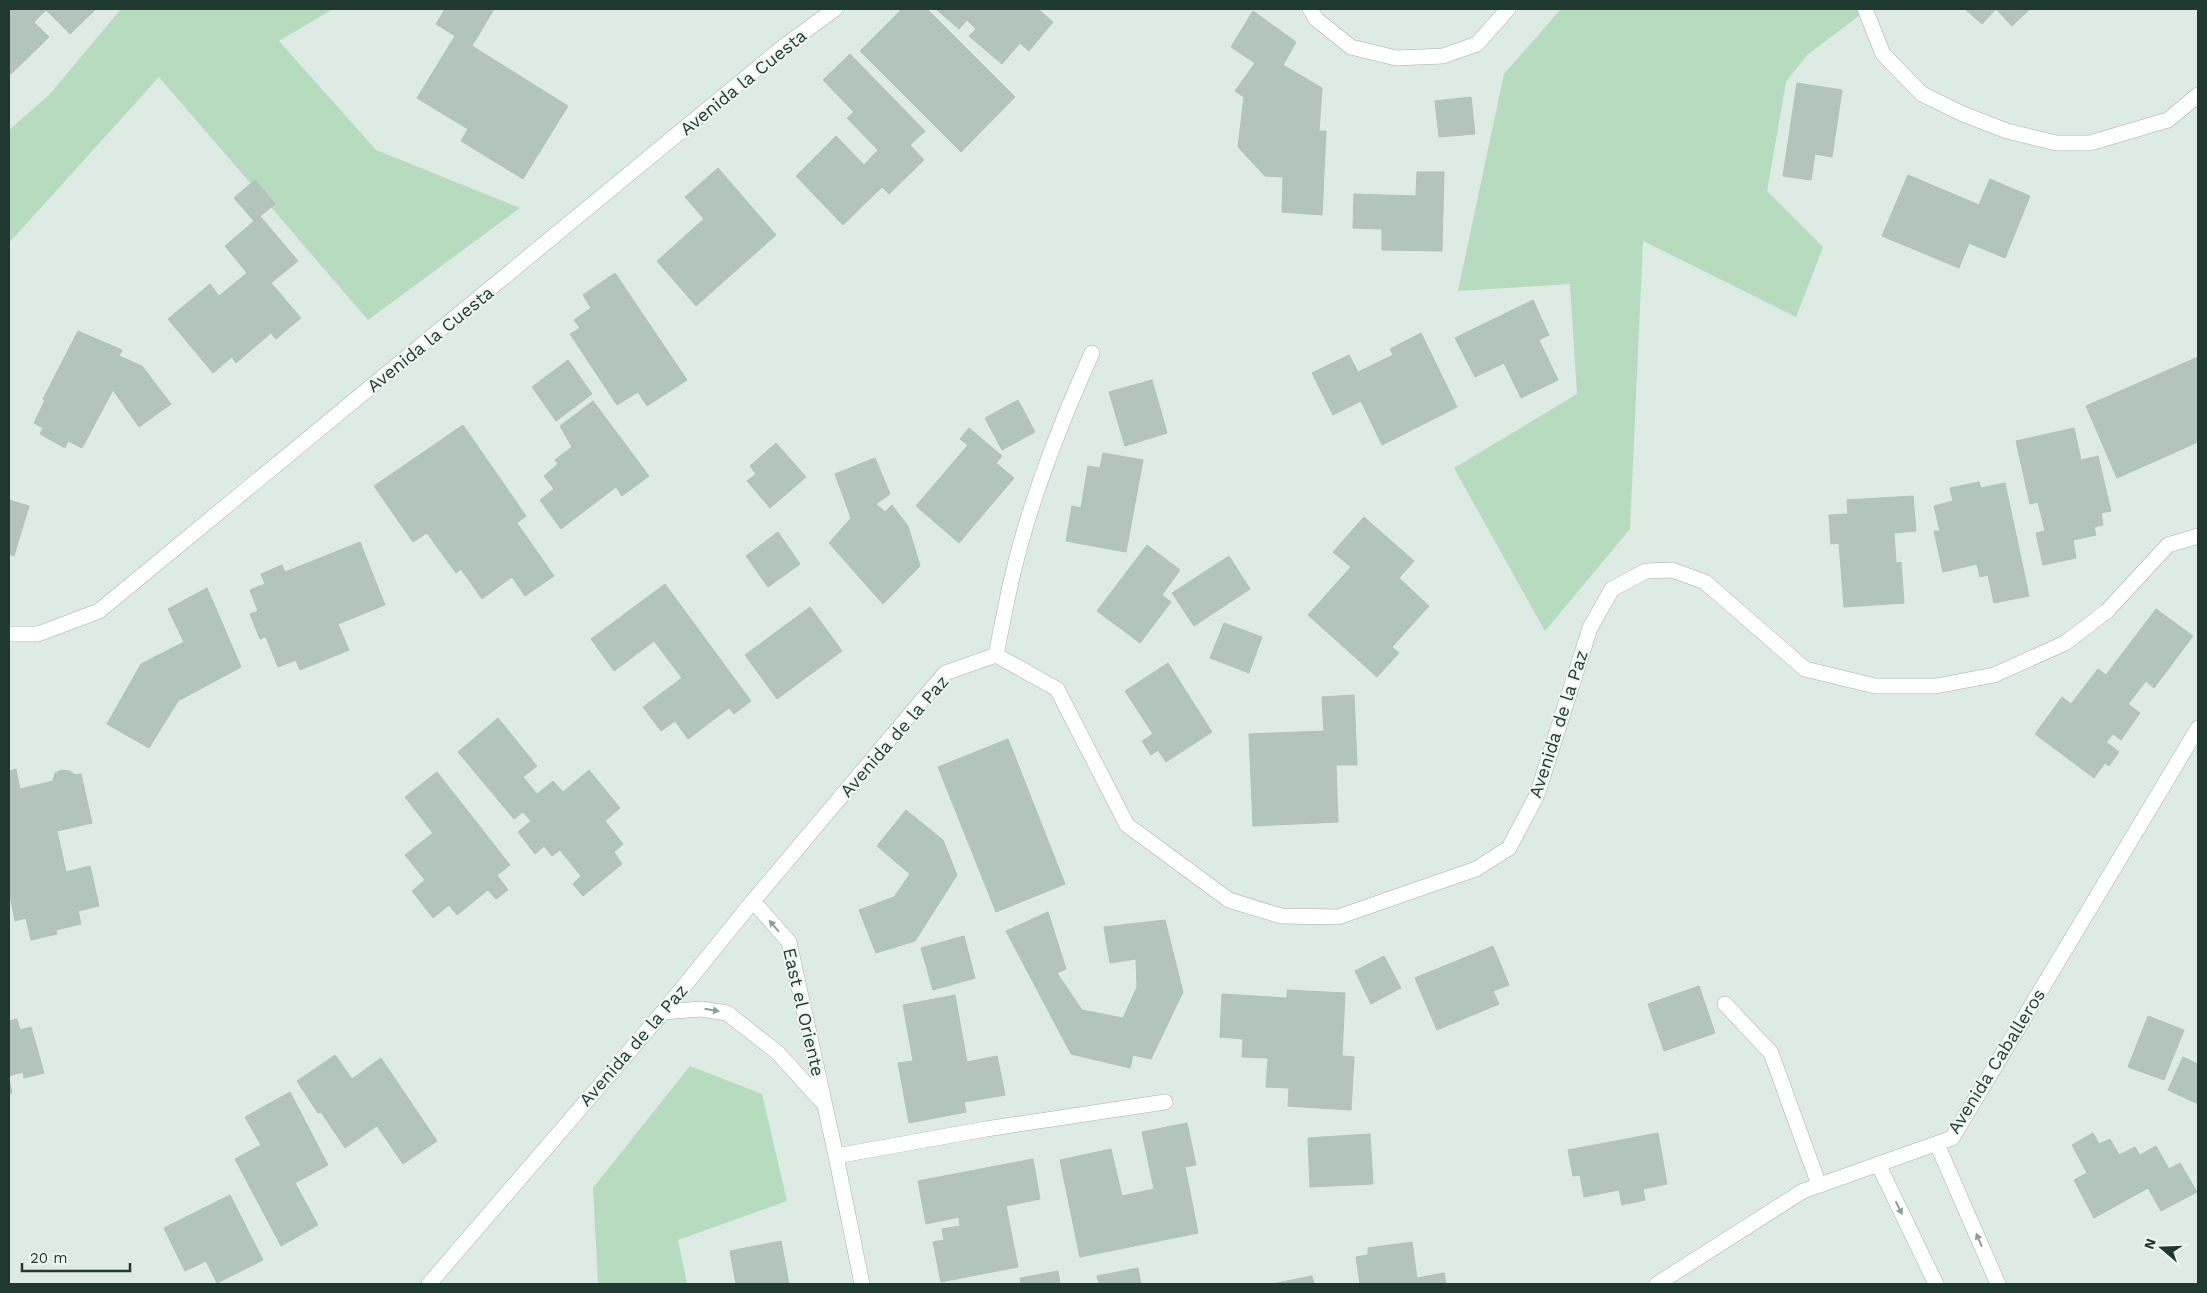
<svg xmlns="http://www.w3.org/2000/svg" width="2207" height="1293" font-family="'Work Sans',sans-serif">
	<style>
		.green { fill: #b6dbbf }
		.building { fill: #b3c4bd; stroke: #b0c3bb }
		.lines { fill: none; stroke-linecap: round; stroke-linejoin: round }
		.lane-casing { stroke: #a1b1ab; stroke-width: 16 }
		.street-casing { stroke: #a1b1ab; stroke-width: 16 }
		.secondary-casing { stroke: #9db5ab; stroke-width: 16 }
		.lane { stroke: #fff; stroke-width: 15 }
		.street { stroke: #fff; stroke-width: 15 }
		.secondary { stroke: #fff; stroke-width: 15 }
		.oneway { fill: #8f9c98 }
		.labels { text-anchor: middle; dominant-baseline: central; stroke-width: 4; stroke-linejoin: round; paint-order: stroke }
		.street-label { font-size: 18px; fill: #1f3931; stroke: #eef6f2 }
	</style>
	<rect width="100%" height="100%" fill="#deeae4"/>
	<g class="green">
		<polygon points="121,9 333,9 279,41 376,150 520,208 368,320 159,77 9,243 9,130 50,94"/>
		<polygon points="1561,9 1868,9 1807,55 1786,82 1767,191 1823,247 1796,317 1643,241 1630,529 1545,631 1454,468 1577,394 1570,284 1458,291 1504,74"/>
		<polygon points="690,1066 762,1094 787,1201 678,1240 687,1284 598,1284 593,1188"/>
	</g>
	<g class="building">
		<polygon points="9,9 96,9 70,34 46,10 34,22 49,37 11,74 9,72"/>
		<polygon points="445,9 494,9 472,46 568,106 523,179 461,141 468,129 417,98 455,36 436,24"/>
		<polygon points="902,9 927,9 1015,97 961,152 860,51"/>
		<polygon points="936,9 1038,9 1053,22 1029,51 1020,43 1002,64 969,36 976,29 967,20 959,29"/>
		<polygon points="1965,9 2030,9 2012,26 1996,9 1982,24"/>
		<polygon points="1253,11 1296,42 1283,65 1322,88 1319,131 1326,131 1322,215 1282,212 1283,177 1265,176 1238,147 1244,97 1235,91 1255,63 1231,47"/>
		<polygon points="850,54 925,131 910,145 924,160 889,194 882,187 843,225 796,176 836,136 864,165 878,150 847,118 854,112 823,80"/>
		<polygon points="1797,83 1842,90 1832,157 1815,154 1811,180 1783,176"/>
		<polygon points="1471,97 1475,134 1439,137 1435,101"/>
		<polygon points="718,168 776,235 696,306 657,261 704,219 685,197"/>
		<polygon points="1417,172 1444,172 1442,251 1382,250 1382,229 1353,228 1354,194 1416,196"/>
		<polygon points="1908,175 1979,205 1990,179 2030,196 2005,258 1969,243 1959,268 1882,236"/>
		<polygon points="255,180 275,204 254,221 234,198"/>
		<polygon points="260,216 298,261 271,283 301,318 276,339 271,333 236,363 232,357 213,373 168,319 210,284 219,296 247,273 225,246"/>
		<polygon points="615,273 687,380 647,406 638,392 617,405 570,334 580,328 574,320 591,308 583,295"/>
		<polygon points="1533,300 1549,335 1539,340 1558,380 1521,398 1504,363 1475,377 1455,338"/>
		<polygon points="78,331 122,350 119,356 142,366 171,404 139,427 113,390 82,448 68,441 65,448 40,434 43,428 34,423 45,400 43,399"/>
		<polygon points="1421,333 1457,407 1382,445 1361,401 1333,415 1312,373 1349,355 1358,372 1393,355 1390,349"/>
		<polygon points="2198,357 2198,442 2117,478 2086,406"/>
		<polygon points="568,360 592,394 556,421 532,387"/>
		<polygon points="1152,380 1167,433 1125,446 1109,392"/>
		<polygon points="1018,400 1035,432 1002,450 985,418"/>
		<polygon points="593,401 649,476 622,496 616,487 561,529 540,500 554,489 544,476 558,464 555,460 572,447 560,426"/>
		<polygon points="463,425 526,516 517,523 554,576 525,596 512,577 482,599 461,569 456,573 427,533 413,542 374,486"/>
		<polygon points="969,428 1002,456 996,463 1014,478 959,543 916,506 968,445 960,439"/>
		<polygon points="2074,428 2081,460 2098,456 2111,511 2101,513 2103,525 2094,527 2096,535 2073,540 2076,558 2043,565 2036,533 2045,531 2038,502 2030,504 2016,441"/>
		<polygon points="776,443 806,477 770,508 747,481 756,474 750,466"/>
		<polygon points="1103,453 1143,460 1126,552 1066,541 1072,506 1081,508 1088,466 1100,468"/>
		<polygon points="875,458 890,494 876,504 885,512 892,505 908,526 920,566 883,604 829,543 851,518 835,474"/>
		<polygon points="1979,482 1981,488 2005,483 2029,596 1994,603 1988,575 1980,577 1977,564 1943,572 1934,531 1940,531 1934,506 1953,501 1950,488"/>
		<polygon points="1913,496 1916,531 1894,533 1896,563 1901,562 1904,603 1844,607 1839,543 1831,544 1829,515 1848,514 1847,500"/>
		<polygon points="9,500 29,506 14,556 9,554"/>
		<polygon points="1364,517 1414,561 1399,578 1429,606 1392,647 1399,653 1377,677 1308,615 1351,567 1333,552"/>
		<polygon points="778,532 800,564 768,587 746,556"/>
		<polygon points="360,542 385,605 338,624 349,650 300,670 296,660 278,667 266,637 260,639 250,614 258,611 250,590 265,584 261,574 282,565 285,572"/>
		<polygon points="1147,545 1180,570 1162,595 1171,602 1140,643 1097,611"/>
		<polygon points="1229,556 1250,589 1194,626 1172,593"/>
		<polygon points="665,584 751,701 734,714 729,708 688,739 675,721 661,731 643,707 682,678 654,641 614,671 591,639"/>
		<polygon points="207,588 241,667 178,701 149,748 107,724 141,664 184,642 168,609"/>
		<polygon points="810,607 842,651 777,699 745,655"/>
		<polygon points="2156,609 2193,636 2154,688 2146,681 2128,704 2140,713 2121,740 2113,734 2106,742 2119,752 2109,766 2105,763 2094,778 2035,734 2062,697 2071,704 2098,669 2106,675"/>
		<polygon points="1224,623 1262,637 1249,673 1210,658"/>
		<polygon points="1168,663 1212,732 1166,762 1158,750 1151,755 1142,741 1153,734 1125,691"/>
		<polygon points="1354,695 1357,765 1336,765 1338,822 1253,826 1249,734 1324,731 1322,697"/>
		<polygon points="498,718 537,766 523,777 537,794 553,781 563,792 589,770 620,808 605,821 623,844 614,852 622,864 583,896 573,884 581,876 560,850 552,856 544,846 535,854 518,832 531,821 523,812 514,819 458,752"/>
		<polygon points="1008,739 1065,884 996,912 938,767"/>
		<polygon points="16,769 20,789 53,781 55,773 61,770 70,771 75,775 81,774 92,823 57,831 66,872 90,866 99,906 78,911 81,924 56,930 57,934 31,940 26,918 15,921 9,891 9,771"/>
		<polygon points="437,772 510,865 497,875 508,890 496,899 488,890 457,915 449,905 433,918 412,891 425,880 405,855 433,833 405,797"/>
		<polygon points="906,810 943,840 957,875 915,941 876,953 859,910 894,897 910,874 877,846"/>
		<polygon points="1048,912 1066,969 1057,973 1082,1010 1123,1018 1137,987 1136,959 1110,963 1104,927 1165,920 1183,992 1151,1059 1133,1055 1130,1068 1071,1054 1006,931"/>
		<polygon points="964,936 975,978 933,990 921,948"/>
		<polygon points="1493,946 1509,985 1493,991 1499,1004 1437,1030 1415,978"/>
		<polygon points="1384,956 1401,988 1371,1004 1355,971"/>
		<polygon points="1699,986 1715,1033 1664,1051 1648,1004"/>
		<polygon points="1287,990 1345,993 1342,1056 1354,1057 1351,1110 1288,1106 1289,1088 1266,1087 1268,1058 1242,1057 1243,1039 1220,1037 1222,994 1287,998"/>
		<polygon points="955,995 967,1062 997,1056 1005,1095 964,1102 966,1112 909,1123 898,1063 913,1061 903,1005"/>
		<polygon points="2148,1016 2184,1030 2164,1080 2128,1067"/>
		<polygon points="17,1019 20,1030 31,1027 44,1073 24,1078 23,1072 9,1076 9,1021"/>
		<polygon points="335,1055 352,1079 381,1058 437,1141 403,1164 377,1126 345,1148 321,1112 318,1113 297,1081"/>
		<polygon points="2183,1057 2198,1064 2198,1104 2168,1090"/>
		<polygon points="9,1079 12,1093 9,1094"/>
		<polygon points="290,1092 328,1165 295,1183 318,1225 281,1246 235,1159 261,1145 245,1117"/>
		<polygon points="1187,1123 1196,1165 1185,1167 1198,1233 1080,1257 1060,1160 1111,1149 1122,1196 1154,1189 1142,1132"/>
		<polygon points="1658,1133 1667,1184 1643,1189 1645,1200 1622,1205 1619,1190 1584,1197 1580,1175 1573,1176 1568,1150"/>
		<polygon points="2093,1133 2099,1144 2110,1139 2119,1155 2135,1147 2140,1155 2156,1146 2169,1169 2180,1163 2197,1192 2161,1211 2148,1188 2094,1218 2074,1180 2087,1173 2072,1145"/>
		<polygon points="1370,1134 1373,1184 1310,1187 1308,1138"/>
		<polygon points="1033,1159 1040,1199 1006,1206 1018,1267 941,1282 933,1242 944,1240 942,1229 960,1226 959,1217 926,1224 918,1181"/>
		<polygon points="230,1195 263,1260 217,1283 206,1261 185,1271 164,1228"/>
		<polygon points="781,1241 789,1284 736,1284 730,1251"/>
		<polygon points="1412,1242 1417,1278 1444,1273 1446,1284 1360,1284 1356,1257 1368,1255 1368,1248"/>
		<polygon points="1138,1268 1141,1284 1099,1284 1097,1276"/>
		<polygon points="1058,1271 1060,1284 1021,1284 1020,1278"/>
		<polygon points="1312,1276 1314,1284 1272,1284"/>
	</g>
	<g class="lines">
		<defs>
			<g id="lane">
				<path d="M 996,655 C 1002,626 1007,597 1014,569 C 1032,495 1061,422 1092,353"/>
				<polyline points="1725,1004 1771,1053 1819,1185"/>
				<polyline points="836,1156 986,1129 1165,1102"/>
			</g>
			<g id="street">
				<polyline points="1310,9 1316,19 1351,47 1396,58 1443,56 1477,44 1508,9"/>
				<polyline points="1865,9 1883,54 1922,94 1963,114 2007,131 2056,143 2090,143 2168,120 2198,95"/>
				<polyline points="753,901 945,673 996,655 1057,689 1127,825 1229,900 1281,916 1338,917 1476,869 1509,848 1537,795 1590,628 1612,589 1646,571 1672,570 1705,582 1805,669 1875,686 1936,686 1994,675 2065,643 2107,611 2168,545 2198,536"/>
			</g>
			<g id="secondary">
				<polyline points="9,634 38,634 99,611 783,47 835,9"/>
				<polyline points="663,1012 701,1009 727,1013 778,1053 824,1104"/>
				<polyline points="1937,1144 1998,1284"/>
				<polyline points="1878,1164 1936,1284"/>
				<polyline points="429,1284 663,1012 753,901 789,942 836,1156 862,1284"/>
				<polyline points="1657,1284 1803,1191 1952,1138 2198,728"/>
			</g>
		</defs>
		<use href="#lane" class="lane-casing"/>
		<use href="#street" class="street-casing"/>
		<use href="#secondary" class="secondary-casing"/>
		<use href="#lane" class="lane"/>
		<use href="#street" class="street"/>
		<use href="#secondary" class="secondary"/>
	</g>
	<defs><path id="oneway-solid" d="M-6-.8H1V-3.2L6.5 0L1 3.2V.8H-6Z" transform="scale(1.25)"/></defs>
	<g class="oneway">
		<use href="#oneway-solid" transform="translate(774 926) rotate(-131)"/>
		<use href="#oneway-solid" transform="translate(712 1010) rotate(10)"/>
		<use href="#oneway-solid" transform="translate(1899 1208) rotate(64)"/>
		<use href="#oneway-solid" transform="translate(1979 1240) rotate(-113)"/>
	</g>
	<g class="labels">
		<g class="street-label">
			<text transform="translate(743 82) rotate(-39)">Avenida la Cuesta</text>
			<text transform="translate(430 339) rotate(-39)">Avenida la Cuesta</text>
			<text transform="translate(1558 724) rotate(-72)">Avenida de la Paz</text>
			<text transform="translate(894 736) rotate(-49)">Avenida de la Paz</text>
			<text transform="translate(804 1012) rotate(77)">East el Oriente</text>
			<text transform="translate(633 1045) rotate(-49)">Avenida de la Paz</text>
			<text transform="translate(1996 1061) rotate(-58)">Avenida Caballeros</text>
		</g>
	</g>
	<rect width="2207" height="1293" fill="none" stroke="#1f3931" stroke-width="20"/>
	<g transform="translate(2162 1248) rotate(289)" stroke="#eef6f2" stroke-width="4" paint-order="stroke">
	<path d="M0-4L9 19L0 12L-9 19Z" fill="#1f3931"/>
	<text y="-8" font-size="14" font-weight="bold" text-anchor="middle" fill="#1f3931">N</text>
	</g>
	<path d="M22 1263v8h108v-8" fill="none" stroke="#1f3931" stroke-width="2.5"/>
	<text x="30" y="1263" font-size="15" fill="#1f3931" stroke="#eef6f2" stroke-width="4" paint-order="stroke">20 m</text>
</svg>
